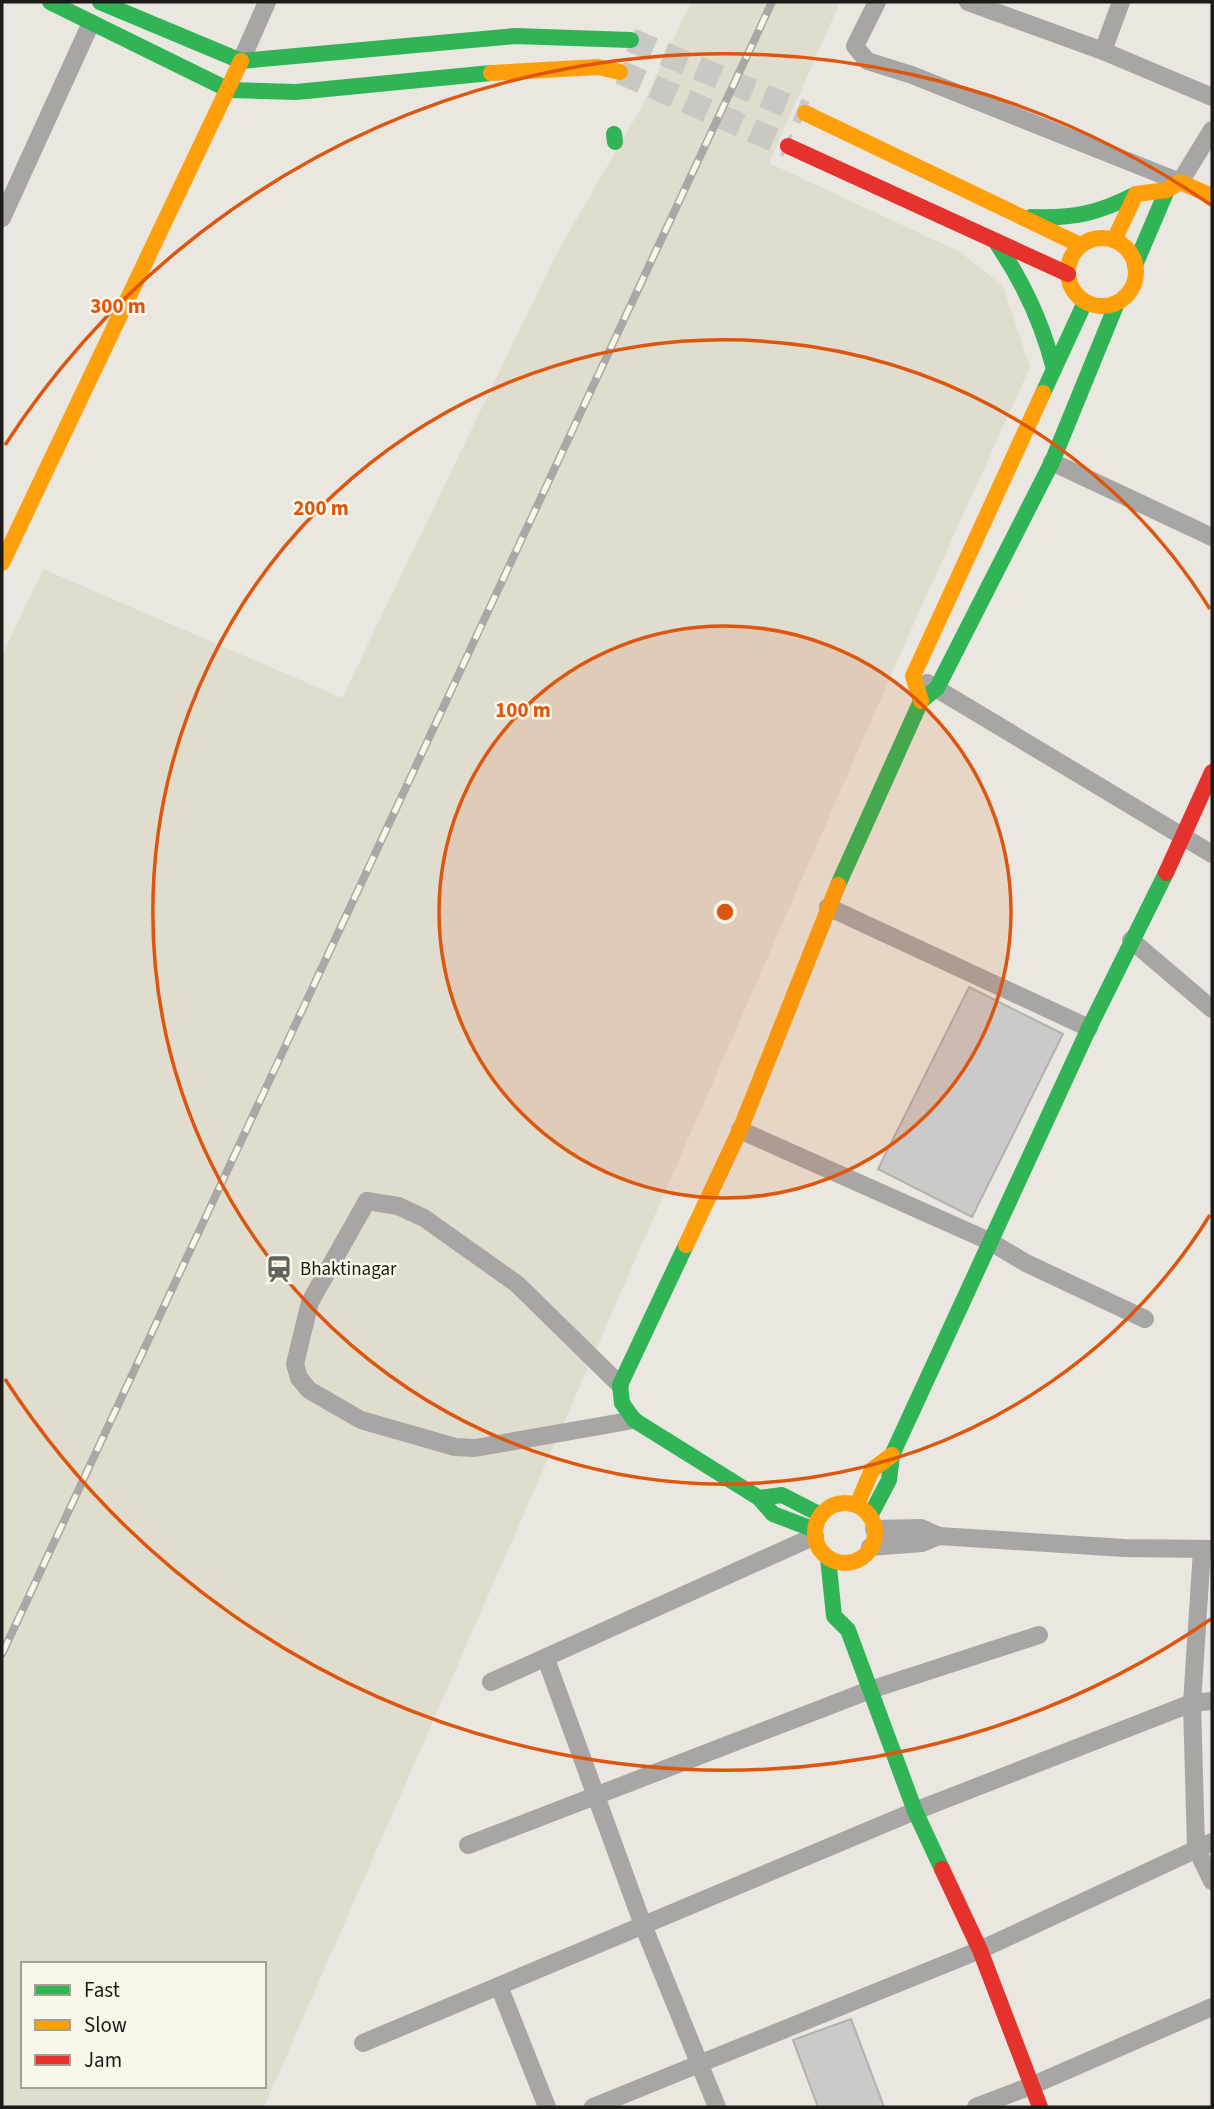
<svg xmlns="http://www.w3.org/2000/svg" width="1214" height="2109" font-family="'Source Sans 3',sans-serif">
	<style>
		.built { fill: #e0dcce; fill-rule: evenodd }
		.building { fill: #cbcac9; stroke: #b1b1b0; stroke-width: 2 }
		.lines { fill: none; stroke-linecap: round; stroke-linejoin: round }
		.secondary-tunnel { stroke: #cac8c2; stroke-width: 24; stroke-dasharray: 24 12; stroke-linecap: butt }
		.street { stroke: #a8a6a4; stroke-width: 18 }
		.fast { stroke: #30b455; stroke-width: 16 }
		.slow { stroke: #ff9f0a; stroke-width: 16 }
		.jam { stroke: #e5322d; stroke-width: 16 }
		.rail-casing { stroke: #a9a8a4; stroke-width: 8 }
		.rail { stroke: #faf7e9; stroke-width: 5; stroke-dasharray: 16; stroke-linecap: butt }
		.ring { fill: none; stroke: #de560d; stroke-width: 3.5 }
		.labels { text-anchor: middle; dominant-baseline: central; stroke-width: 5; stroke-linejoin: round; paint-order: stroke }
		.poi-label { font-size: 19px; fill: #1d1b17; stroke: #faf7e9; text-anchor: start }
		.centre { fill: #de560d; stroke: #faf7e9; stroke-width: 3.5 }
		.ring-label { font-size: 21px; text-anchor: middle; font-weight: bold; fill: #de560d; stroke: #faf7e9; stroke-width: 5; stroke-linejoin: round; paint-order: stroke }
	</style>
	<rect width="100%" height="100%" fill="#e9e7e0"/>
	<path class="built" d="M 691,2 L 840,2 L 769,163 L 960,252 L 1003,286 L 1030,367 L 915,621 L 264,2107 L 2,2107 L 2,656 L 43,569 L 342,698 L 555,256 L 641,108 ZM 23,1964 L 264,1964 L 264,2086 L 23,2086 Z"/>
	<g class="building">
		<polygon points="969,987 1063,1034 972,1217 878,1169"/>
		<polygon points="851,2019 884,2107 818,2107 793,2040"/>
	</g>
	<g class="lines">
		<g class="secondary-tunnel">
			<polyline points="631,40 805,113"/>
			<polyline points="620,72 788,146"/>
		</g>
		<g class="street">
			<polyline points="877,2 855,46 867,61 912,75 1180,182 1212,130"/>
			<polyline points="968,2 1103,51 1212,97"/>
			<polyline points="1103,51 1121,2"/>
			<polyline points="241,61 267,2"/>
			<polyline points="2,218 91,23"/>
			<polyline points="1052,462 1212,537"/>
			<polyline points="927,683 1212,854"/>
			<polyline points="828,907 1089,1028"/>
			<polyline points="1131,940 1212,1009"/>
			<polyline points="740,1130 989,1241 1026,1263 1145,1319"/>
			<polyline points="620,1385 517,1284 424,1218 398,1206 367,1201 310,1302 295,1364 299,1378 309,1390 361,1420 455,1447 475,1448 634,1420"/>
			<polyline points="939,1536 1124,1548 1212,1549"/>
			<polyline points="870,1547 922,1543 939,1536 921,1528 874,1529"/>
			<polyline points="1202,1550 1192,1703 1196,1848 1212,1881"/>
			<polyline points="546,1659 643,1925 717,2107"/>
			<polyline points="491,1682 815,1536"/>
			<polyline points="468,1845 870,1690 1039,1635"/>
			<polyline points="499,1986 547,2107"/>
			<polyline points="363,2043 915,1811 1192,1703 1212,1701"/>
			<polyline points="593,2107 980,1950 1212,1842"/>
			<polyline points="976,2107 1031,2086 1212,2007"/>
		</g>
		<g class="fast">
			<polyline points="50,2 229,90 296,92 491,73"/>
			<polyline points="100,2 241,61 515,36 631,40"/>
			<polyline points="614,134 615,142"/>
			<path d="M 1031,217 C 1073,219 1099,213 1136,194"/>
			<path d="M 995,241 C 1023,281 1042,322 1054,369"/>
			<polyline points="1135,265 1167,190"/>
			<polyline points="1043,393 1085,302"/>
			<polyline points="838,885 921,701 937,688 1052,462 1117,303"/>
			<polyline points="686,1245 620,1385 622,1403 634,1420 759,1498 773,1514 815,1530"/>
			<polyline points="759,1498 782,1495 821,1515"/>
			<polyline points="870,1516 889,1480 892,1455 1089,1028 1166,873"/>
			<polyline points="828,1558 834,1616 848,1630 915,1811 942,1869"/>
		</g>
		<g class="slow">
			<polyline points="491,73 598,67 620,72"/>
			<polyline points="805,113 1080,245"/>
			<circle cx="1102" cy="272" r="34"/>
			<polyline points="1114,240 1136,194 1167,190 1180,182 1212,196"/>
			<polyline points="2,563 241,61"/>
			<polyline points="921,701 913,676 1043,393"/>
			<polyline points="686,1245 740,1130 838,885"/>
			<circle cx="845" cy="1533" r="30"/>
			<polyline points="857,1505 872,1470 892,1455"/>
		</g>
		<g class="jam">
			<polyline points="788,146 1068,274"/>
			<polyline points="1166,873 1212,772"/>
			<polyline points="942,1869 980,1950 1040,2107"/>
		</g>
		<defs>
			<polyline id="rail" points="2,1654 772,2"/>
		</defs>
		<use href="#rail" class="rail-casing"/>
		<use href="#rail" class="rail"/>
	</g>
	<circle cx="725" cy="912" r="286" fill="#de560d" fill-opacity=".12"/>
	<g class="ring">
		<circle cx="725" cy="912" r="286"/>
		<path d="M1210 1215A572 572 0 1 1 1210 609"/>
		<path d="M1211 1619A858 858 0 0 1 5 1379M5 445A858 858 0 0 1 1211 205"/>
	</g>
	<defs>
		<symbol id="station-bare" viewBox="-9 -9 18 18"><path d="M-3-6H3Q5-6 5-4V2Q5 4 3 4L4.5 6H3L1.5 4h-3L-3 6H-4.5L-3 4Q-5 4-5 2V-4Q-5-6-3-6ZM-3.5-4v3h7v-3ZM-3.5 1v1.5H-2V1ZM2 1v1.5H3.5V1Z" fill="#64625d" stroke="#faf7e9" stroke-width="2.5" paint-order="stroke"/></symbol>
	</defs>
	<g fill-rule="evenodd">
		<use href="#station-bare" x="260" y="1250" width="38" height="38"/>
	</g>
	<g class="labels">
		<g class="poi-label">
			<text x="300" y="1269">Bhaktinagar</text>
		</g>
	</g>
	<circle cx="725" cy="912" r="10" class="centre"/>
	<g class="ring-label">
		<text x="118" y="313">300 m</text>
		<text x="321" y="515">200 m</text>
		<text x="523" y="717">100 m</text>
	</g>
	<rect width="1214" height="2109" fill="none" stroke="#1d1b17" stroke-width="7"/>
	<rect x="21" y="1962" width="245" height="126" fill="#faf7e9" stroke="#a29f95" stroke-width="2"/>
	<rect x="35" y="1985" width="35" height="10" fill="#30b455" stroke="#a29f95" stroke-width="2"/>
	<text x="84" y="1997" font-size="21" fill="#1d1b17">Fast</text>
	<rect x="35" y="2020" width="35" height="10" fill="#ff9f0a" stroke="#a29f95" stroke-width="2"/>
	<text x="84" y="2032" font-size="21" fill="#1d1b17">Slow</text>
	<rect x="35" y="2055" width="35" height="10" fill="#e5322d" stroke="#a29f95" stroke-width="2"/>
	<text x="84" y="2067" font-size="21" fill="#1d1b17">Jam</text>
</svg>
